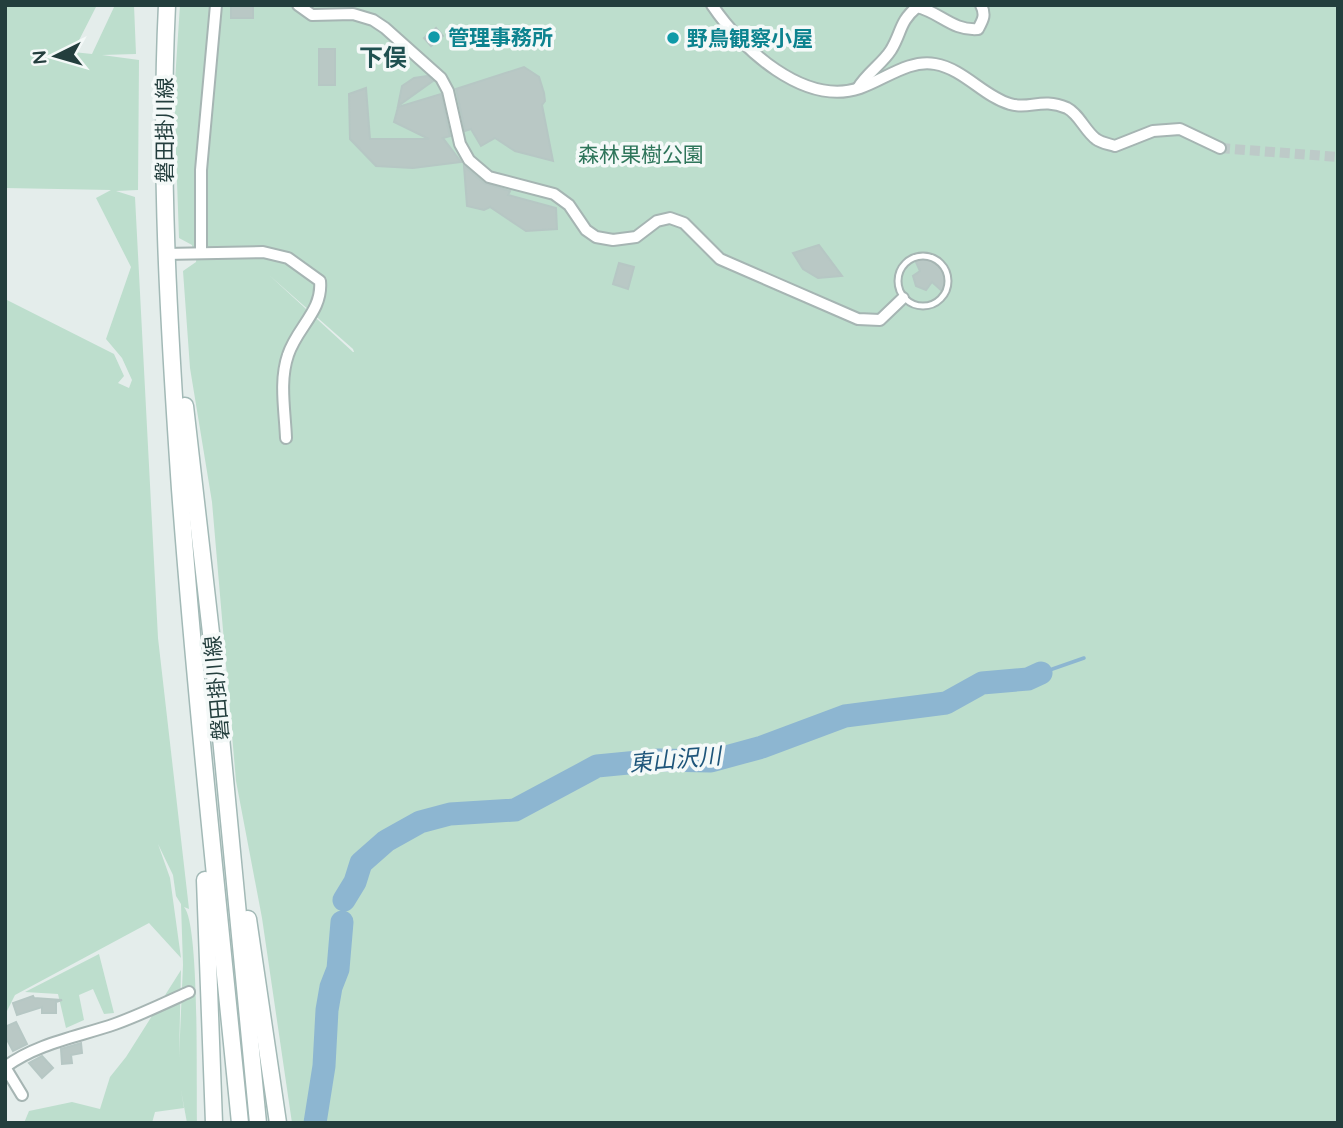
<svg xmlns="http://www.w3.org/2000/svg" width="1343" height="1128" font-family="Quicksand,'Noto Sans JP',sans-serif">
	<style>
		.green { fill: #bddecd; fill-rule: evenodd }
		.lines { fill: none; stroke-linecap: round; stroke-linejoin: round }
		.stream { stroke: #8db6d1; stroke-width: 3.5 }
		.river { stroke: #8db6d1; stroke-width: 23 }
		.building { fill: #b9c8c5; stroke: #b6c7c4; stroke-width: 2 }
		.street-tunnel { stroke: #bdcac8; stroke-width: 10; stroke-dasharray: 10 5; stroke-linecap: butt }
		.lane-casing { stroke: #a6b5b3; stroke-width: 9 }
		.street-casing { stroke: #a6b5b3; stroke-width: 14 }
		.secondary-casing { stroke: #a2b9b6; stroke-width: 19 }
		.lane { stroke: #fff; stroke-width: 5 }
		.street { stroke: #fff; stroke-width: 10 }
		.secondary { stroke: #fff; stroke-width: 16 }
		.culture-dot { fill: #0f9aa8; stroke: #f4f9f8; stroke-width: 2.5 }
		.labels { text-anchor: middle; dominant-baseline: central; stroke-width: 7; stroke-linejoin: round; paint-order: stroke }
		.culture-label { font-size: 21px; font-weight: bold; fill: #0d838f; stroke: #f4f9f8; text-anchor: start }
		.street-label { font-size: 21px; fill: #233e3d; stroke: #f4f9f8 }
		.park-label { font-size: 21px; fill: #2e755a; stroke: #f4f9f8 }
		.water-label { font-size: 23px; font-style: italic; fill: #1e557a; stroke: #f4f9f8 }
		.quarter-label { font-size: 24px; font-weight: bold; fill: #1f5050; stroke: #f4f9f8 }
	</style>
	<rect width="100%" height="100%" fill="#e4edeb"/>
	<g class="green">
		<path d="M 5,5 L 97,5 L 73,52 L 92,54 L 115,5 L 134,5 L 136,54 L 102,55 L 139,60 L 138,190 L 116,191 L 135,197 L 158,638 L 189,909 L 184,907 C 200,924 196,1089 197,1123 L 187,1123 L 181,1090 L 184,1108 L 155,1112 L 152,1123 L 24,1123 L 29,1111 L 72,1102 L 100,1109 L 110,1077 L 126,1057 L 181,970 L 179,1058 L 183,965 L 181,904 L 176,896 L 173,875 L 158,844 L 170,878 L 181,958 L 149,923 L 15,995 L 5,1015 L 5,299 L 114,354 L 124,376 L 118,383 L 129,388 L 132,380 L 122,358 L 106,339 L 131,267 L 96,198 L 111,190 L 5,188 Z"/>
		<path d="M 180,5 L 1338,5 L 1338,1123 L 292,1123 L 262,918 L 236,781 L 212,502 L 190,368 L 183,271 L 196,262 L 197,254 L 193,254 L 192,245 L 179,238 L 174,96 ZM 208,151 L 208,219 L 202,220 ZM 269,275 L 353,349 L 354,352 L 353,352 Z"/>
		<polygon points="99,954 114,1013 104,1014 93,989 79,995 84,1020 66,1028 58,994 25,992"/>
	</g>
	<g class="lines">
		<polyline class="stream" points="1041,673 1084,658"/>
		<g class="river">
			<polyline points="344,900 355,882 361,863 386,841 420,822 450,814 515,810 597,766 659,760 711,761 762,747 845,716 946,703 982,683 1028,679 1041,673"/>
			<polyline points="315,1123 324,1066 327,1010 331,987 338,969 342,922"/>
		</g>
	</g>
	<g class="building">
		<rect x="231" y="5" width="22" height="13"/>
		<polygon points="436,28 443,36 431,46 424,38"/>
		<rect x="319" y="49" width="16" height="36"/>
		<polygon points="524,67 539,77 544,93 545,101 542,105 553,161 515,151 495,138 481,146 471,129 465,131 456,89"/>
		<polygon points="427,76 433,81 398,106 402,86 414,78"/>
		<polygon points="366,88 370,139 429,139 394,122 398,107 441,94 450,136 443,138 461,162 413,168 376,166 350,139 349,94"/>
		<polygon points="464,166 484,183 510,191 508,195 556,208 557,229 526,231 490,207 484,210 467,206"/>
		<polygon points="819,245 842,276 818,278 803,269 793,253"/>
		<polygon points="924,258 934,261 943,270 945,282 942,291 932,282 926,290 916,286 913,276 920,271 915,260"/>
		<polygon points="619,263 634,267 628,289 613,284"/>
		<polygon points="33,996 34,998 62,1000 56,1002 56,1013 42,1013 42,1007 17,1015 13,1003"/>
		<polygon points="16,1022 27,1044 13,1051 5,1036 5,1027"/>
		<polygon points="81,1043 82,1053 71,1055 72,1063 62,1064 61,1049"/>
		<polygon points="42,1056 53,1068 42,1078 29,1063"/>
	</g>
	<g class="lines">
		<polyline class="street-tunnel" points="1220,148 1338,157"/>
		<defs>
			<circle id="lane" cx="923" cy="281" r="25"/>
			<g id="street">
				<polyline points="298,5 312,15 353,14 373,20 385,28 441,78 448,91 460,144 469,160 489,177 554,194 569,205 586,230 596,237 613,240 636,237 657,221 670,218 684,223 720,259 858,319 880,320 903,298"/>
				<path d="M 712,5 C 741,48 804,107 860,88 C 884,80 909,59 935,64 C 964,69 983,96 1010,104 C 1029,110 1042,97 1067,108 C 1079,114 1085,131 1096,139 C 1101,143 1109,144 1115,146 L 1153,131 L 1180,129 L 1220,148"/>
				<path d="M 858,88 C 867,73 882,64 891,50 C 902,32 899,22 917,7 C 940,12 952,31 978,29 C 983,20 986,15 981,5"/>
				<polyline points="201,253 201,170 216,5"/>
				<path d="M 165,254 L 263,252 L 288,258 L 320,281 C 323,311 297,327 288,355 C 279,381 285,411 286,438"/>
				<path d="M 22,1095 L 5,1067 C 38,1043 77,1037 115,1024 C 140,1015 165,1003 189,992"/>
			</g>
			<g id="secondary">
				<path d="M 167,5 C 159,167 169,328 180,489 C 196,701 219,912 240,1123"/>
				<polyline points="185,406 211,633 258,1123"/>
				<polyline points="205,880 214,1123"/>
				<polyline points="248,919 278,1123"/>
			</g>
		</defs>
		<use href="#lane" class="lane-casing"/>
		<use href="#street" class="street-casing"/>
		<use href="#secondary" class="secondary-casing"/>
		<use href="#lane" class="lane"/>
		<use href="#street" class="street"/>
		<use href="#secondary" class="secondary"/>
	</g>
	<g class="culture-dot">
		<circle cx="434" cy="37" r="7"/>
		<circle cx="673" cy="38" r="7"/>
	</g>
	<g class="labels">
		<g class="culture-label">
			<text x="448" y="37">管理事務所</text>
			<text x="687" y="38">野鳥観察小屋</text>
		</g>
		<g class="street-label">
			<text transform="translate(164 130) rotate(-90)">磐田掛川線</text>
			<text transform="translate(216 688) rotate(-95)">磐田掛川線</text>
		</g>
		<g class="park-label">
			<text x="641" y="154">森林果樹公園</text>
		</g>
		<g class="water-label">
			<text transform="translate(675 759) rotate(-5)">東山沢川</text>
		</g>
		<g class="quarter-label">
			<text x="383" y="57">下俣</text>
		</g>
	</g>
	<rect width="1343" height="1128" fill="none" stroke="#233e3d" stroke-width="14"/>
	<g transform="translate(56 56) rotate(265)" stroke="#f4f9f8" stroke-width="5" paint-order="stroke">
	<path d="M0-5L12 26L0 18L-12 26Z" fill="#233e3d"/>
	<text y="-10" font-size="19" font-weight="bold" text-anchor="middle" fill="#233e3d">N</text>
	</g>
</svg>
